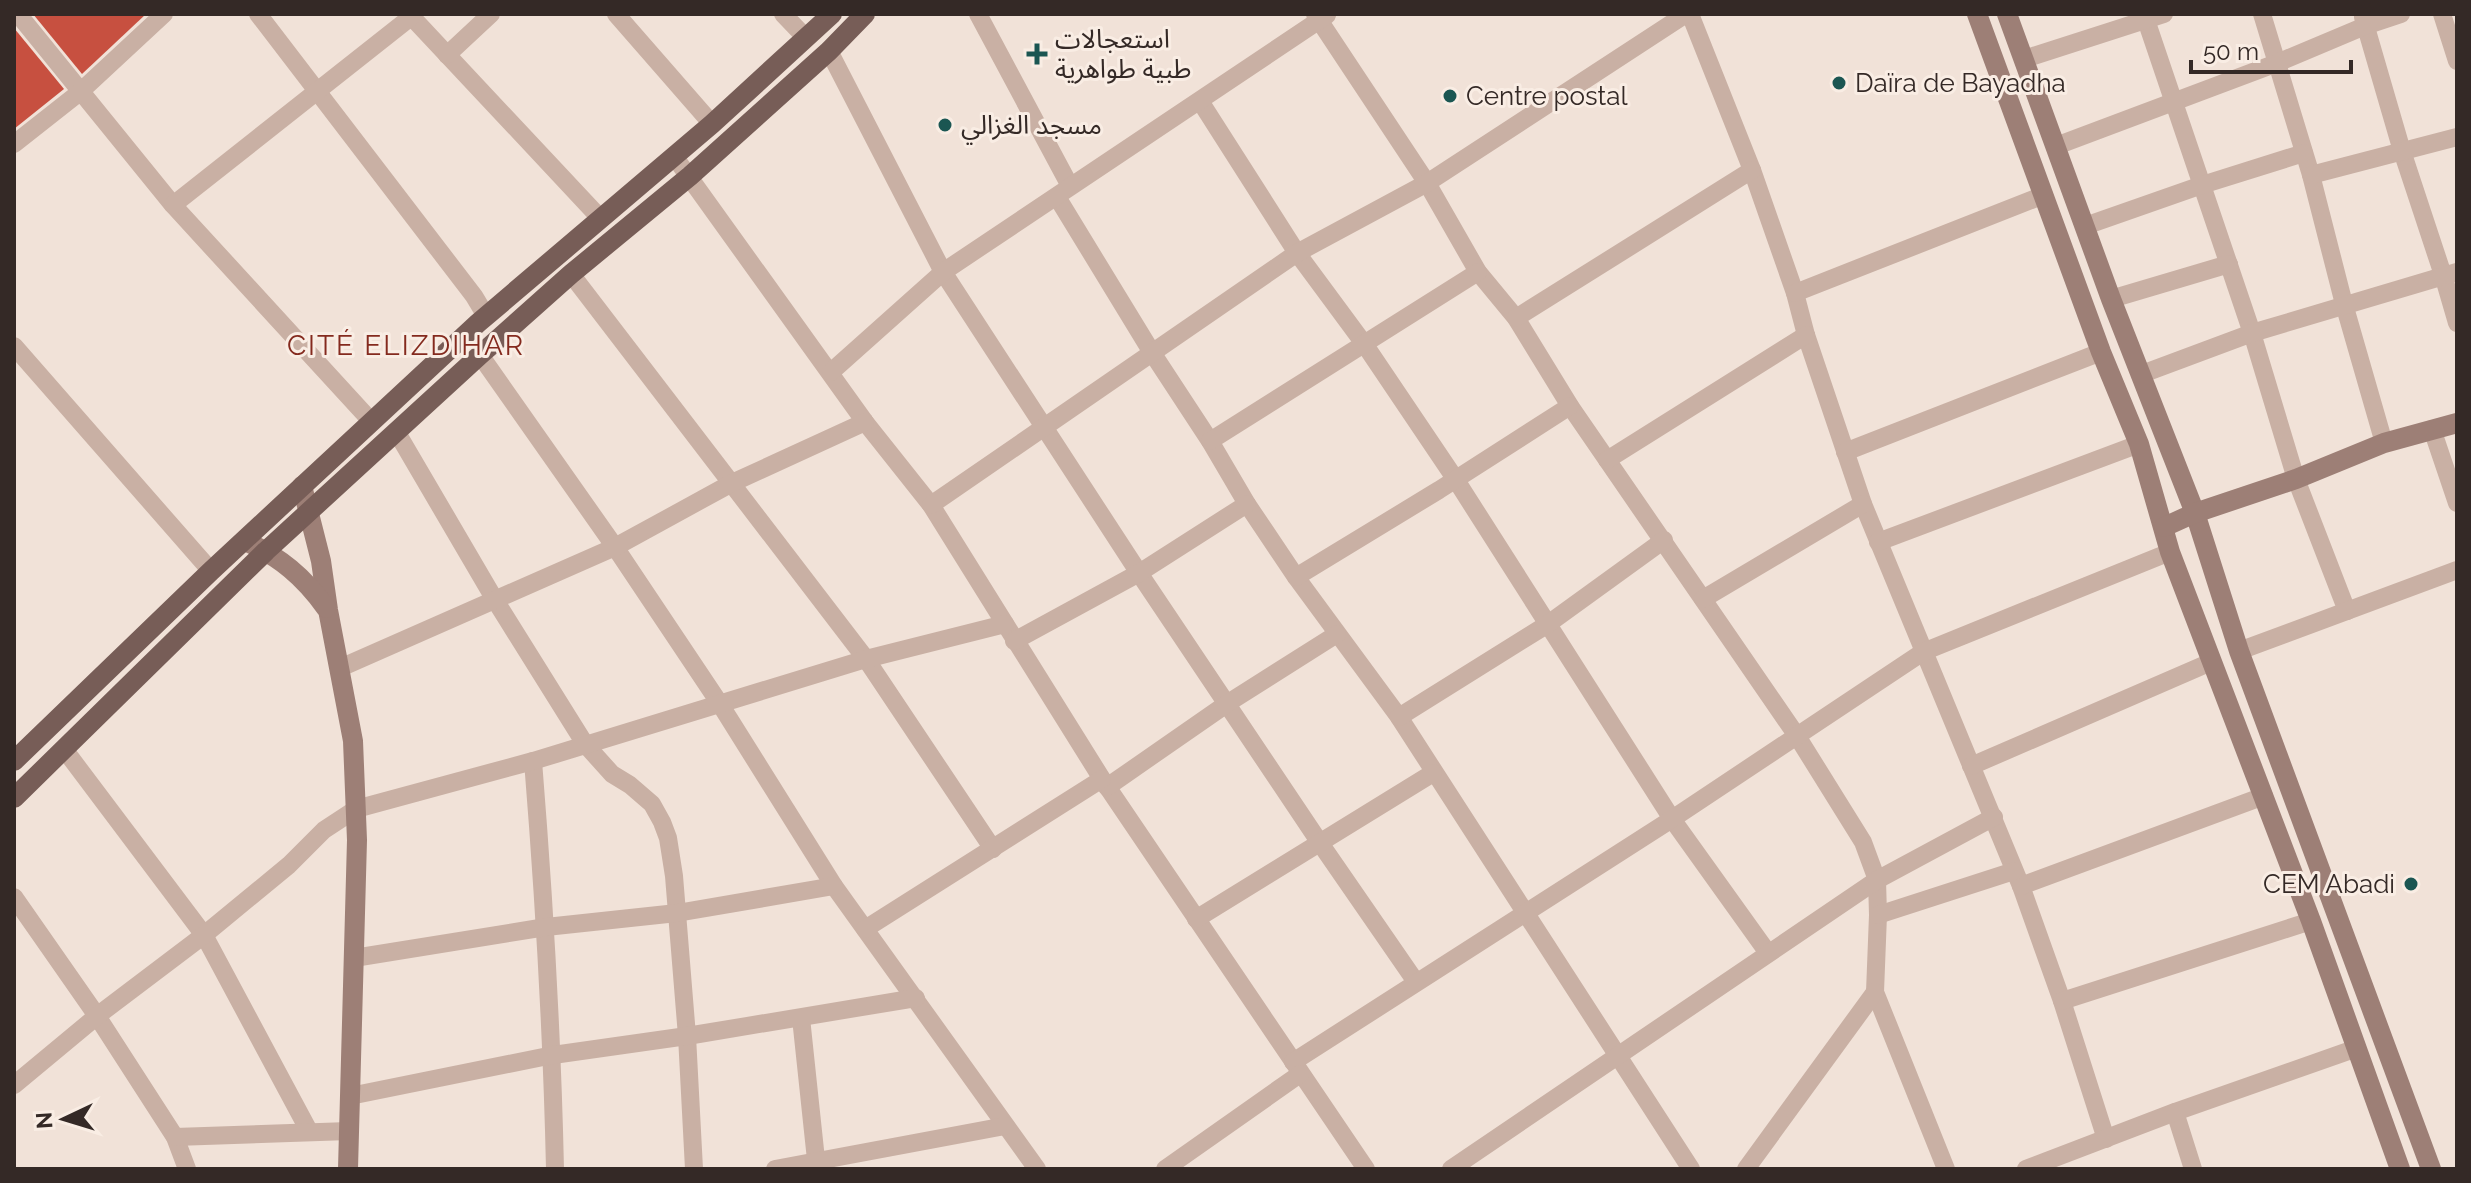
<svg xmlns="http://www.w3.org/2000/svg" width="2471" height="1183" font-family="Raleway,'Noto Sans Arabic',sans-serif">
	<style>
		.building { fill: #c75040 }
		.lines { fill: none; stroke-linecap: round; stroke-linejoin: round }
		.street { stroke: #c9b0a4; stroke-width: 18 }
		.secondary { stroke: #9d7f76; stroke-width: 20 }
		.primary { stroke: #775d57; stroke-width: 20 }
		.poi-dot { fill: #1b5652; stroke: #f9ede4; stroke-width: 3 }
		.labels { text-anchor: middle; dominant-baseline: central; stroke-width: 6; stroke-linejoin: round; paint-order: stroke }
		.poi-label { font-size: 26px; fill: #342926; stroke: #f9ede4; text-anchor: start }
		.neighbourhood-label { font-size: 28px; letter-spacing: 2px; fill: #842a1e; stroke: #f9ede4 }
	</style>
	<rect width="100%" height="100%" fill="#f1e2d8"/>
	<g class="building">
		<polygon points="33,14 146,14 82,74"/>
		<polygon points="14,28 64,89 14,129"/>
	</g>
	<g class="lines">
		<g class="street">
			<polyline points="18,14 173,205 371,421"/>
			<polyline points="258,14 474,296 486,316"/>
			<polyline points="409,14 601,219"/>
			<polyline points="616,14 712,124"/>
			<polyline points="783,14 806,38"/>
			<polyline points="978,14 1070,186"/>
			<polyline points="1315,14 1427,183 1478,272 1516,318 1570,406 1797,736 1863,842 1877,880 1878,915 1875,992 1946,1169"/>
			<polyline points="1690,14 1752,170 1795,293 1806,335 1863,504 2021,886 2062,1001 2106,1139"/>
			<polyline points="2144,14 2252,333 2296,479 2347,611"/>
			<polyline points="2262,14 2311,175 2344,304 2384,443"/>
			<polyline points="2442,14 2457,61"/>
			<polyline points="2363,17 2402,151 2443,275 2457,323"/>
			<polyline points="829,51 943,272 1139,573 1320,843 1416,982"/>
			<polyline points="447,55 491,14"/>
			<polyline points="2024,59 2164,14"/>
			<polyline points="1200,101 1297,253 1365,345 1456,480 1672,819 1768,953"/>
			<polyline points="14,144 80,92 164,14"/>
			<polyline points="2056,146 2277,63 2365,26 2401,14"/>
			<polyline points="674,156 865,422 931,505 1102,779 1366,1169"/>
			<polyline points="2311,175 2457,137"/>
			<polyline points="1057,197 1151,351 1210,441 1247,504 1296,577 1399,717 1691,1169"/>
			<polyline points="173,205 411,17"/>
			<polyline points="2085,226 2202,185 2304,153"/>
			<polyline points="571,274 866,659 993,849"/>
			<polyline points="1795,293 2044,195"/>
			<polyline points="2111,299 2229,264"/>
			<polyline points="1516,318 1752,170"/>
			<polyline points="14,346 211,571"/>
			<polyline points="480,355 615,547 720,704 834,886 1037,1169"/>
			<polyline points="831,372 943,272 1327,15"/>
			<polyline points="2142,374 2252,333 2457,272"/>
			<polyline points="2432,429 2457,503"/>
			<polyline points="396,431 495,600 585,744 612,774 630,785 652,804 662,822 668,838 674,876 687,1036 694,1169"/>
			<polyline points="1210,441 1478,272"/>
			<polyline points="1845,452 2101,352"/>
			<polyline points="1607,460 1806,335"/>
			<polyline points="931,505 1297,253 1427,183 1686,14"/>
			<polyline points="1878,542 2139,444"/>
			<polyline points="1296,577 1439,490 1570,406"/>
			<polyline points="1703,599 1863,504"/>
			<polyline points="1014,641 1139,573 1247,504"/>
			<polyline points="2239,651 2457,570"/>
			<polyline points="340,668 615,547 732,483 865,422"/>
			<polyline points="1399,717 1548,624 1664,540"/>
			<polyline points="64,749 204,935 309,1131"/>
			<path d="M 533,761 C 544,897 552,1033 555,1169"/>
			<polyline points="1971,766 2211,662"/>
			<polyline points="1107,787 1228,703 1337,634"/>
			<polyline points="2021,886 2264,796"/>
			<polyline points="14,897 97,1016 175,1137 187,1169"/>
			<polyline points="1878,915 2014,871"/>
			<polyline points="1196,919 1433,773"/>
			<polyline points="865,929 1102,779"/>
			<polyline points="354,958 546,927 677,913 834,886"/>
			<polyline points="2062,1001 2311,921"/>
			<polyline points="801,1018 817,1169"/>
			<polyline points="1293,1062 1672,819 1923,652 2170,552"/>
			<polyline points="14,1085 97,1016 204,935 289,865 324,830 356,809 533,761 866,659 1005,624"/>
			<polyline points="350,1096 553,1055 687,1036 916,998"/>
			<polyline points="2175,1112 2193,1169"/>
			<polyline points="175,1137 349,1131"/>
			<polyline points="775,1169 1005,1126"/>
			<polyline points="1165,1169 1300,1074"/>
			<polyline points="1451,1169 1877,880 1994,817"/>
			<polyline points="1746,1169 1875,992"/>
			<polyline points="2026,1169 2175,1112 2357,1048"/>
		</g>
		<g class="secondary">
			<polyline points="1977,14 2101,352 2139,444 2170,552 2311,921 2400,1169"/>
			<polyline points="2007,14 2111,299 2195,513 2239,651 2431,1169"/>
			<polyline points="302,486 321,561 328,610 353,741 357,840 348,1169"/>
			<polyline points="2164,527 2195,513 2296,479 2384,443 2457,423"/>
			<path d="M 245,541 C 280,557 304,577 326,608"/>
		</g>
		<g class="primary">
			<polyline points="14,761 211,571 478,323 712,124 832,14"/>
			<polyline points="14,798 266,551 480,355 571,274 690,176 829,51 865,14"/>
		</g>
	</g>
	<g class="poi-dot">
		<path d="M1033 42h8v8h8v8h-8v8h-8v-8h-8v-8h8z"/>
		<circle cx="1839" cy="83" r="8"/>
		<circle cx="1450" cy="96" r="8"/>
		<circle cx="945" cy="125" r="8"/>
		<circle cx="2411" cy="884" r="8"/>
	</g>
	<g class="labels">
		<g class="poi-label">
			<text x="1055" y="39">استعجالات<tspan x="1055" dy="30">طبية طواهرية</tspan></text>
			<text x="1855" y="83">Daïra de Bayadha</text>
			<text x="1466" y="96">Centre postal</text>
			<text x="961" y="125">مسجد الغزالي</text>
			<text x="2395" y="884" text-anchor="end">CEM Abadi</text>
		</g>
		<g class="neighbourhood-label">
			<text x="406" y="345">CITÉ ELIZDIHAR</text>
		</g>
	</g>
	<rect width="2471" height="1183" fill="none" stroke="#342926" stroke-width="32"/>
	<g transform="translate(64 1119) rotate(266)" stroke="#f9ede4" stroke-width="6" paint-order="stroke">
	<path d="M0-6L14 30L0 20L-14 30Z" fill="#342926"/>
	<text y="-12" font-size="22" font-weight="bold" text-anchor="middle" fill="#342926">N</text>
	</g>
	<path d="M2191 60v12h160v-12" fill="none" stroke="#342926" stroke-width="4"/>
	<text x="2203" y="60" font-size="24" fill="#342926" stroke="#f9ede4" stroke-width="6" paint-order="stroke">50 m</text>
</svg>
